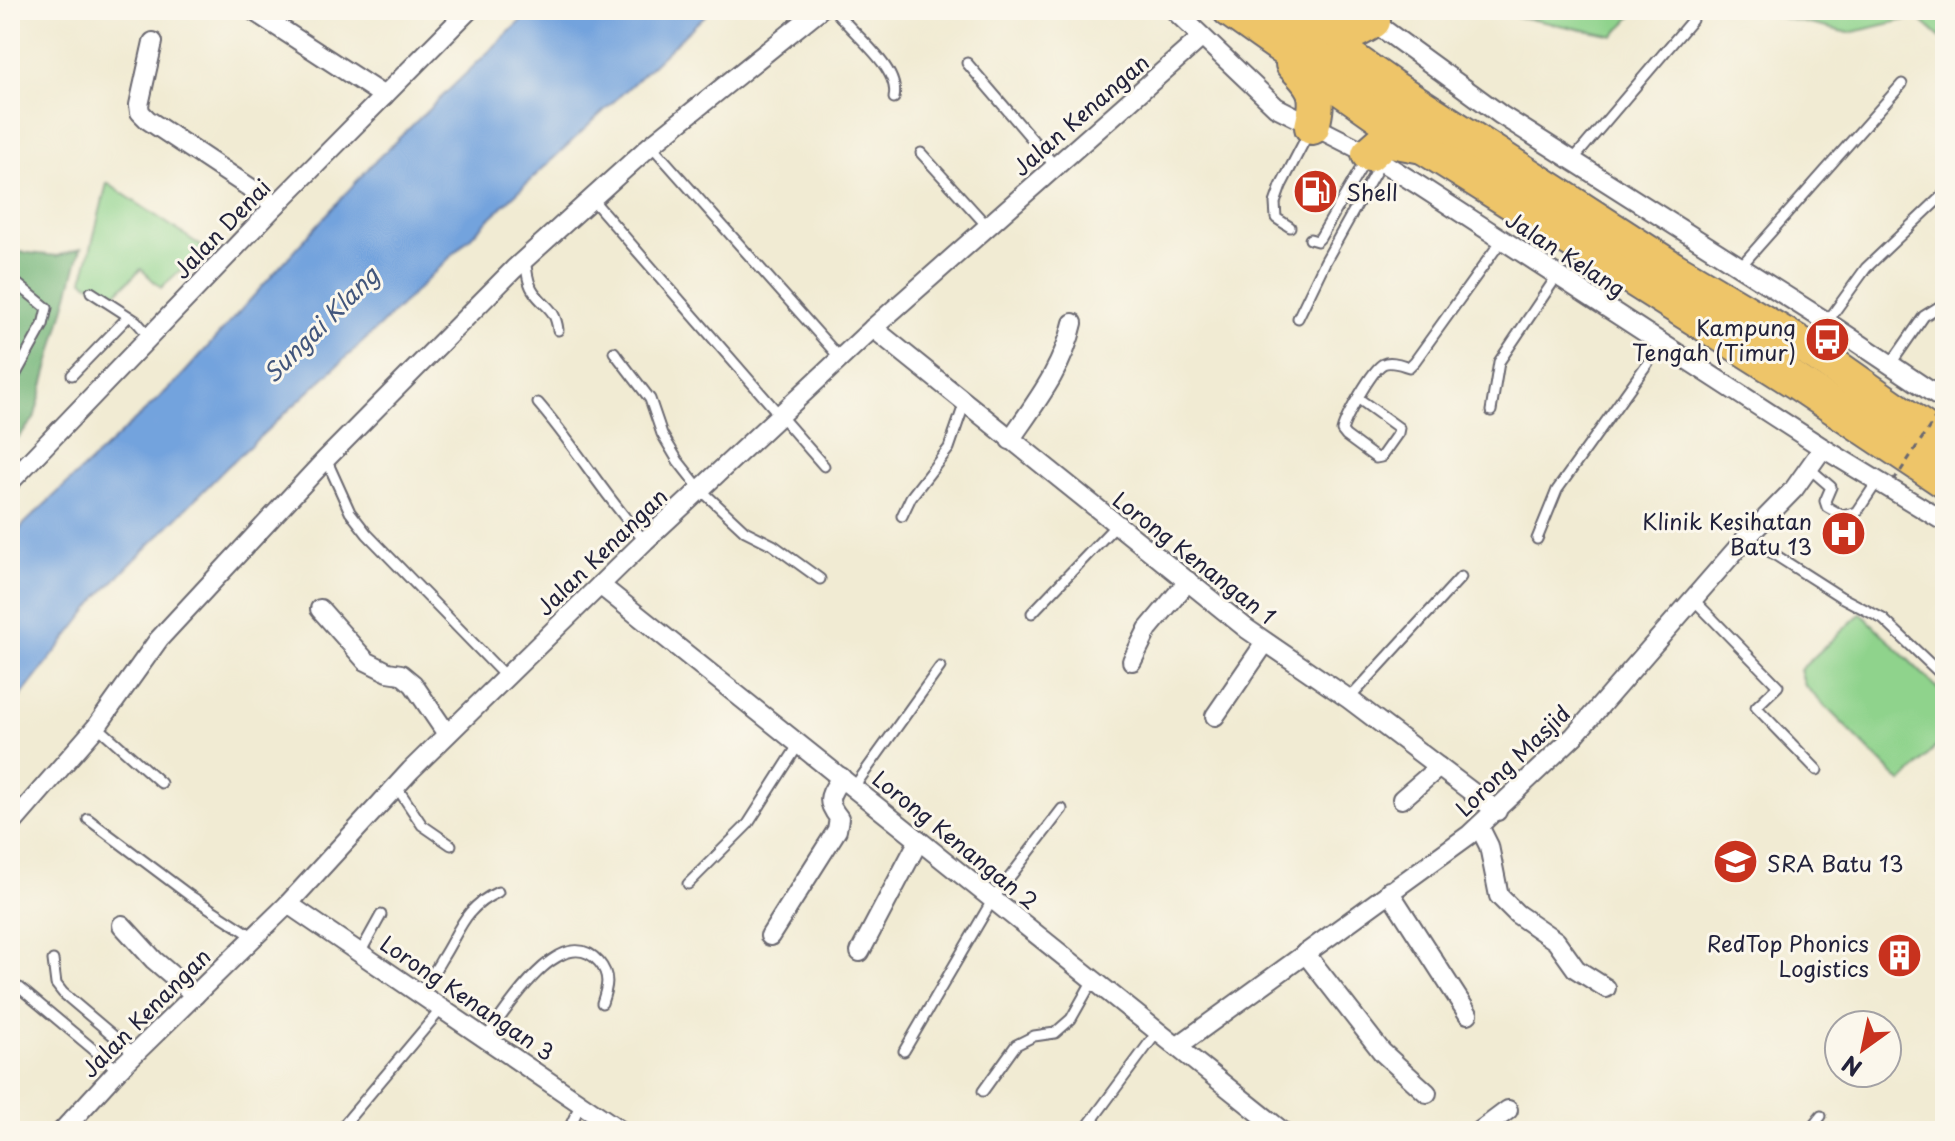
<svg xmlns="http://www.w3.org/2000/svg" width="1955" height="1141" font-family="'Playpen Sans',sans-serif">
	<style>
		.green { fill: #8fd38c; stroke: #587a64; stroke-width: 2 }
		.forest { fill: #73b578; stroke: #4a6c5a; stroke-width: 2 }
		.water { fill: #73a3dd; stroke: #4a628c; stroke-width: 2 }
		.lines { fill: none; stroke-linecap: round; stroke-linejoin: round }
		.service-casing { stroke: #6a6870; stroke-width: 13 }
		.minor-casing { stroke: #6a6870; stroke-width: 22 }
		.motorway-casing { stroke: #6a6870; stroke-width: 38 }
		.service { stroke: #fff; stroke-width: 9 }
		.minor { stroke: #fff; stroke-width: 18 }
		.motorway { stroke: #eec569; stroke-width: 34 }
		.path-bridge { stroke: #6a6870; stroke-width: 3; stroke-dasharray: 6 6; stroke-linecap: butt }
		.labels { text-anchor: middle; dominant-baseline: central; stroke-width: 6; stroke-linejoin: round; paint-order: stroke }
		.street-label { font-size: 22px; fill: #22223b; stroke: #fbf7ec }
		.poi-label { font-size: 22px; fill: #22223b; stroke: #fbf7ec; text-anchor: end }
		.water-label { font-size: 24px; font-style: italic; fill: #42567c; stroke: #fbf7ec }
	</style>
	<rect width="100%" height="100%" fill="#fbf7ec"/>
	<filter id="ink" filterUnits="userSpaceOnUse"><feTurbulence type="fractalNoise" baseFrequency=".0125" numOctaves="2"/><feDisplacementMap in="SourceGraphic" scale="16" xChannelSelector="R" yChannelSelector="G"/><feConvolveMatrix kernelMatrix="1 2 1 2 8 2 1 2 1" color-interpolation-filters="sRGB"/></filter>
	<filter id="wash" filterUnits="userSpaceOnUse"><feTurbulence type="fractalNoise" baseFrequency=".006" numOctaves="4" result="noise"/><feDisplacementMap in="SourceGraphic" scale="32" xChannelSelector="R" yChannelSelector="G"/><feGaussianBlur stdDeviation="1.8" result="paint"/><feColorMatrix in="noise" values="0 0 0 0 0 0 0 0 0 0 0 0 0 0 0 0 0 1.4 0 .05"/><feComposite in="paint" operator="in"/></filter>
	<g filter="url(#wash)">
		<rect width="100%" height="100%" fill="#f1ebd3"/>
		<g class="green">
			<polygon points="1506,10 1637,10 1614,36 1504,14"/>
			<polygon points="1748,10 1945,10 1945,42 1917,17 1849,33"/>
			<polygon points="107,183 204,248 161,288 141,269 111,298 83,280"/>
			<polygon points="1861,613 1945,696 1945,737 1902,783 1805,686 1800,670"/>
		</g>
		<polygon class="forest" points="81,248 34,419 10,447 10,251 58,256"/>
		<polygon class="water" points="532,10 711,10 488,220 380,326 227,467 101,594 10,710 10,540 25,523 179,379 373,163"/>
	</g>
	<g filter="url(#ink)">
		<g class="lines">
			<defs>
				<g id="service">
					<path d="M 835,10 C 852,34 901,68 894,98"/>
					<polyline points="967,63 1056,167"/>
					<polyline points="651,145 840,358"/>
					<polyline points="921,153 988,227"/>
					<polyline points="1572,161 1692,20"/>
					<polyline points="591,198 824,466"/>
					<polyline points="1290,227 1276,218 1275,203 1281,186 1308,134"/>
					<polyline points="1310,239 1317,241 1320,238 1365,161"/>
					<path d="M 525,259 C 527,270 527,283 534,292 C 545,308 555,307 558,330"/>
					<polyline points="1740,267 1902,84"/>
					<polyline points="10,278 47,308 43,325 12,381"/>
					<polyline points="91,292 136,321 149,336"/>
					<polyline points="1298,318 1325,262 1381,162"/>
					<polyline points="1827,322 1866,268 1945,193"/>
					<polyline points="614,352 650,399 662,434 678,461 700,489 745,531 773,545 820,579"/>
					<polyline points="1890,365 1924,316 1945,303"/>
					<polyline points="72,375 128,317"/>
					<path d="M 1359,399 L 1399,428 L 1398,433 L 1381,457 L 1376,458 L 1346,436 L 1342,431 C 1345,418 1372,370 1383,364 C 1391,360 1402,365 1409,367 L 1415,361 L 1502,240"/>
					<path d="M 538,403 C 576,447 605,497 645,541"/>
					<polyline points="1491,411 1499,362 1557,276"/>
					<polyline points="326,459 350,512 367,534 506,677"/>
					<polyline points="1809,468 1831,487 1825,501 1827,507 1843,516 1857,512 1877,482"/>
					<polyline points="902,516 911,497 949,448 965,402"/>
					<polyline points="1747,537 1841,597 1883,619 1945,678"/>
					<polyline points="1537,539 1557,490 1662,343"/>
					<polyline points="1694,600 1778,686 1756,707 1817,770"/>
					<polyline points="1032,613 1116,525"/>
					<polyline points="1349,699 1461,577"/>
					<polyline points="97,726 161,783"/>
					<polyline points="396,786 422,825 451,845"/>
					<polyline points="854,787 940,667"/>
					<polyline points="88,819 189,895 254,937"/>
					<polyline points="688,884 748,824 799,744"/>
					<polyline points="360,953 381,915"/>
					<polyline points="53,960 56,984 63,993 135,1054"/>
					<polyline points="20,988 118,1070"/>
					<path d="M 419,993 C 427,982 435,971 441,960 C 460,931 463,908 498,892"/>
					<path d="M 485,1039 C 505,1012 561,919 599,962 C 611,976 607,988 602,1003"/>
					<polyline points="904,1051 993,899 1062,809"/>
					<polyline points="983,1091 1016,1045 1034,1036 1055,1033 1071,1019 1093,980"/>
					<polyline points="342,1127 442,1008"/>
					<polyline points="568,1131 581,1103"/>
					<polyline points="1084,1131 1158,1031"/>
					<polyline points="1809,1131 1821,1116"/>
				</g>
				<g id="minor">
					<polyline points="252,10 384,96"/>
					<polyline points="1174,10 1276,107 1369,154 1420,186 1823,448 1945,522"/>
					<polyline points="1357,10 1501,115 1827,322 1945,401"/>
					<polyline points="153,42 139,105 140,112 148,120 276,205"/>
					<polyline points="873,328 1247,629 1349,699 1497,811"/>
					<path d="M 1010,440 C 1036,402 1063,368 1073,323"/>
					<polyline points="10,482 276,205 469,10"/>
					<polyline points="600,585 1282,1131"/>
					<polyline points="320,609 366,661 388,672 401,674 413,684 447,734"/>
					<polyline points="1132,661 1148,629 1188,581"/>
					<polyline points="1215,716 1265,643"/>
					<polyline points="1402,799 1439,767"/>
					<polyline points="10,826 97,726 159,639 326,459 514,269 651,145 819,10"/>
					<polyline points="1479,826 1489,846 1499,896 1517,914 1556,941 1576,969 1606,988"/>
					<polyline points="1389,891 1468,1014"/>
					<polyline points="288,904 621,1131"/>
					<polyline points="122,925 154,960 195,995"/>
					<path d="M 770,936 L 837,830 L 839,818 C 824,799 830,796 841,777"/>
					<polyline points="860,952 919,840"/>
					<polyline points="1305,953 1382,1052 1427,1093"/>
					<polyline points="1178,1046 1469,835 1574,736 1747,537 1794,489 1823,448"/>
					<polyline points="62,1131 118,1070 288,904 411,770 645,541 873,328 1202,37"/>
					<polyline points="1480,1131 1508,1110"/>
				</g>
				<g id="motorway">
					<polyline points="1230,10 1423,146 1797,382 1945,481"/>
					<polyline points="1282,10 1390,86 1673,269 1817,354 1945,444"/>
					<path d="M 1315,15 C 1344,35 1342,40 1373,21"/>
					<path d="M 1293,64 C 1316,87 1320,94 1312,127"/>
					<polyline points="1369,154 1386,139 1423,146"/>
				</g>
			</defs>
			<use href="#service" class="service-casing"/>
			<use href="#minor" class="minor-casing"/>
			<use href="#motorway" class="motorway-casing"/>
			<use href="#service" class="service"/>
			<use href="#minor" class="minor"/>
			<use href="#motorway" class="motorway"/>
			<polyline class="path-bridge" points="1894,481 1938,414"/>
		</g>
	</g>
	<defs>
		<symbol id="fuel-disc" viewBox="-11 -11 22 22"><circle r="9.5" fill="#c8321e" stroke="#fbf7ec"/><path d="M-5.5-6h7V0h2V4h1.3V-2.5L3-4.5l.8-.8L6-3V5H2.5V1h-1V6h-7ZM-4.2-4.7v3.2H.2V-4.7Z" fill="#fff"/></symbol>
		<symbol id="bus-disc" viewBox="-11 -11 22 22"><circle r="9.5" fill="#c8321e" stroke="#fbf7ec"/><path d="M-5-6H5V4H4V6H2V4H-2V6H-4V4H-5ZM-3.5-4V0h7V-4ZM-3.5 1.2v1.5H-2V1.2ZM2 1.2v1.5H3.5V1.2Z" fill="#fff"/></symbol>
		<symbol id="hospital-disc" viewBox="-11 -11 22 22"><circle r="9.5" fill="#c8321e" stroke="#fbf7ec"/><path d="M-5-5h3v3.5h4V-5h3V5h-3V1.5h-4V5h-3Z" fill="#fff"/></symbol>
		<symbol id="school-disc" viewBox="-11 -11 22 22"><circle r="9.5" fill="#c8321e" stroke="#fbf7ec"/><path d="M0-5L7-2L0 1L-7-2ZM-4 1L0 2.5L4 1V4Q0 6-4 4Z" fill="#fff"/></symbol>
		<symbol id="building-disc" viewBox="-11 -11 22 22"><circle r="9.5" fill="#c8321e" stroke="#fbf7ec"/><path d="M-4-6H4V6H1V3H-1V6H-4ZM-2.5-4.3h1.7v1.8h-1.7ZM.8-4.3h1.7v1.8H.8ZM-2.5-1h1.7V.8h-1.7ZM.8-1h1.7V.8H.8Z" fill="#fff"/></symbol>
	</defs>
	<g fill-rule="evenodd">
		<use href="#fuel-disc" x="1290" y="166" width="51" height="51"/>
		<use href="#bus-disc" x="1802" y="314" width="51" height="51"/>
		<use href="#hospital-disc" x="1818" y="508" width="51" height="51"/>
		<use href="#school-disc" x="1710" y="836" width="51" height="51"/>
		<use href="#building-disc" x="1874" y="930" width="51" height="51"/>
	</g>
	<g class="labels">
		<g class="street-label">
			<text transform="translate(1080 114) rotate(-41)">Jalan Kenangan</text>
			<text transform="translate(221 228) rotate(-46)">Jalan Denai</text>
			<text transform="translate(1566 253) rotate(33)">Jalan Kelang</text>
			<text transform="translate(601 551) rotate(-44)">Jalan Kenangan</text>
			<text transform="translate(1195 557) rotate(38)">Lorong Kenangan 1</text>
			<text transform="translate(1512 760) rotate(-44)">Lorong Masjid</text>
			<text transform="translate(956 839) rotate(39)">Lorong Kenangan 2</text>
			<text transform="translate(468 997) rotate(34)">Lorong Kenangan 3</text>
			<text transform="translate(145 1012) rotate(-45)">Jalan Kenangan</text>
		</g>
		<g class="poi-label">
			<text x="1346" y="191" text-anchor="start">Shell</text>
			<text x="1796" y="326">Kampung<tspan x="1796" dy="25">Tengah (Timur)</tspan></text>
			<text x="1812" y="520">Klinik Kesihatan<tspan x="1812" dy="25">Batu 13</tspan></text>
			<text x="1767" y="862" text-anchor="start">SRA Batu 13</text>
			<text x="1869" y="942">RedTop Phonics<tspan x="1869" dy="25">Logistics</tspan></text>
		</g>
		<g class="water-label">
			<text transform="translate(320 324) rotate(-45)">Sungai Klang</text>
		</g>
	</g>
	<rect width="1955" height="1141" fill="none" stroke="#fbf7ec" stroke-width="40"/>
	<g transform="translate(1863 1049) rotate(213)"><circle r="38" fill="#fbf7ec" stroke="#a4a2a5" stroke-width="2"/>
	<path d="M0-6L14 30L0 20L-14 30Z" fill="#c8321e"/>
	<text y="-12" font-size="22" font-weight="bold" text-anchor="middle" fill="#22223b">N</text>
	</g>
</svg>
